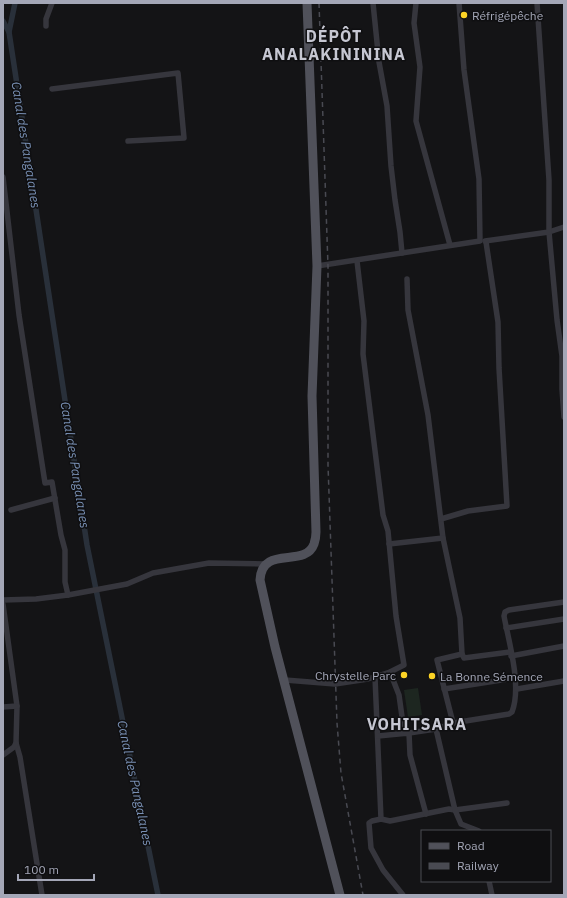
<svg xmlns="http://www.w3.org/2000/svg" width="567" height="898" font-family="'IBM Plex Sans',sans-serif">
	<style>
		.green { fill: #1d2620 }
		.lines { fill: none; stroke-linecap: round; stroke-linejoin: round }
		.canal { stroke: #29303a; stroke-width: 5.5 }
		.minor { stroke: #36363d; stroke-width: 5.5 }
		.primary { stroke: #50515a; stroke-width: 9 }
		.rail { stroke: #494a52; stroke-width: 1.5; stroke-dasharray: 5 4; stroke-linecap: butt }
		.poi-dot { fill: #fcd325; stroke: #0f0f11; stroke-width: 1.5 }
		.labels { text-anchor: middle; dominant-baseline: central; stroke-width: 3; stroke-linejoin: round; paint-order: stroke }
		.poi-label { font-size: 12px; fill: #a4a7b7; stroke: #0f0f11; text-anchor: start }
		.water-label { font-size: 13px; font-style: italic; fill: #7990b4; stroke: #0f0f11 }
		.district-label { font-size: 16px; font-weight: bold; letter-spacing: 1px; fill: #c6c7d2; stroke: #0f0f11 }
	</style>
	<rect width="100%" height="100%" fill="#141416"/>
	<polygon class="green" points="418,688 422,715 408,717 404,690"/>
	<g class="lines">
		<g class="canal">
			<polyline points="15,3 9,32 87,545 158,895"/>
			<polyline points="3,21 9,32"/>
		</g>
		<g class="minor">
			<polyline points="373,3 379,62 387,106 391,166 395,200 400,232 402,253"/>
			<polyline points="416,3 414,23 420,67 416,121 450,245"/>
			<polyline points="46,26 46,19 52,3"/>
			<polyline points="52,89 178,73 184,138 128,141"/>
			<polyline points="3,177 19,315 45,483 52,482 61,535 65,550 65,582 68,595"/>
			<polyline points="564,227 549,232 557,320 562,356 562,389 564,417"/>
			<polyline points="485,241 549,232 549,180 537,3"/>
			<polyline points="317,266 480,241 479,179 464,70 459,3"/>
			<polyline points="407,279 408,310 428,415 443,538 460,618 462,654 464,658 510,652"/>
			<polyline points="11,510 55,498"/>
			<polyline points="441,519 468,511 507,506 499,368 498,322 486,242"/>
			<polyline points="389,544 443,538"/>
			<polyline points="3,600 36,599 68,595 127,584 153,573 209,563 265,564"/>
			<polyline points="3,604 17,706 16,743 20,757 42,895"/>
			<polyline points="506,628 564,619"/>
			<polyline points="511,656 564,646"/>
			<path d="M 390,672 L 399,695 L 403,724 L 409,733 L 436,729 L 453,723 L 509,714 L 512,712 C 522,686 509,643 504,616 L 505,612 L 509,610 L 564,602"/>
			<polyline points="375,677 381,819 390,821 449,809 455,810 507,803"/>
			<polyline points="285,680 335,684 368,679 390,672 404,665 396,616 388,531 383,515 363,354 364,321 357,261"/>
			<polyline points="444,689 515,678"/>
			<polyline points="517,689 564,681"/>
			<polyline points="3,707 17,706"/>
			<polyline points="453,723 437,660 462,654"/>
			<polyline points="436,729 455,810 461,824 479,831"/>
			<polyline points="378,736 409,733 410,755 426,814"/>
			<polyline points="3,755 14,747 16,743"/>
			<polyline points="381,819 372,821 369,823 371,848 383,870 403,895"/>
			<polyline points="489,881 492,895"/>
		</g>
		<path class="primary" d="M 307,3 L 317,266 L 312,396 L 316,532 C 316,536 315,541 314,544 C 305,569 262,544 260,580 L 275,647 L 340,895"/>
		<polyline class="rail" points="319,3 328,266 328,465 337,723 341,773 363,895"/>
	</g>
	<g class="poi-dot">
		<circle cx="464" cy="15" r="4"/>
		<circle cx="404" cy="675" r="4"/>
		<circle cx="432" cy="676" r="4"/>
	</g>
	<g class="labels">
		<g class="poi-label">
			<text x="472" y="15">Réfrigépêche</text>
			<text x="396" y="675" text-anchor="end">Chrystelle Parc</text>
			<text x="440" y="676">La Bonne Sémence</text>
		</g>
		<g class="water-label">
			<text transform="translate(26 145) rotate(81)">Canal des Pangalanes</text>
			<text transform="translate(75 465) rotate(81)">Canal des Pangalanes</text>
			<text transform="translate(135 783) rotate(78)">Canal des Pangalanes</text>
		</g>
		<g class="district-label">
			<text x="334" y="36">DÉPÔT<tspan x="334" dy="18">ANALAKINININA</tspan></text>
			<text x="417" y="724">VOHITSARA</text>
		</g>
	</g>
	<rect width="567" height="898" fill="none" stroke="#a4a7b7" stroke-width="8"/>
	<rect x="421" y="830" width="130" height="52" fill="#0f0f11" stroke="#4b4c53"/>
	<rect x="429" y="843" width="20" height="6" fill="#50515a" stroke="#4b4c53"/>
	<text x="457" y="850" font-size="12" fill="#a4a7b7">Road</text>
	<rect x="429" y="863" width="20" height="6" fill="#494a52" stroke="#4b4c53"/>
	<text x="457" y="870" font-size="12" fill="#a4a7b7">Railway</text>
	<path d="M18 874v6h76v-6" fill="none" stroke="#a4a7b7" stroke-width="2"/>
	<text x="24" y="874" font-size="12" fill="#a4a7b7" stroke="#0f0f11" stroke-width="3" paint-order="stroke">100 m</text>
</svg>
